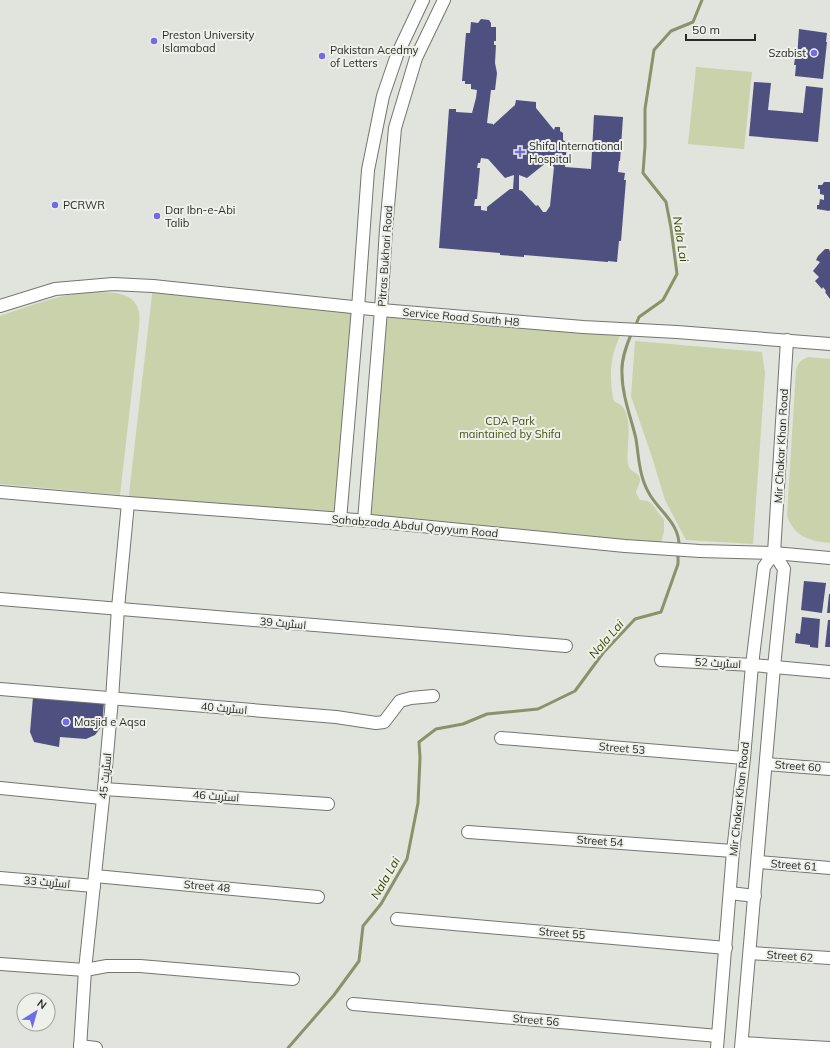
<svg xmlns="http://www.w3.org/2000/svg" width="830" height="1048" font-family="Mulish,Cairo,sans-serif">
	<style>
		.green { fill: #c9d2aa }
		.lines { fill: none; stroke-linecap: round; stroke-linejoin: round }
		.stream { stroke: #8a926a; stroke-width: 3 }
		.building { fill: #4e5080; fill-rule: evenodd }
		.minor-casing { stroke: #747570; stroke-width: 14 }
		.minor { stroke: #fff; stroke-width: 12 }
		.poi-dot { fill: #706be6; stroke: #eef0ea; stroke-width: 1.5 }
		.labels { text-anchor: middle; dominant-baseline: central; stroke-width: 4; stroke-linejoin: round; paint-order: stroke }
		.poi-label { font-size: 11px; fill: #292a28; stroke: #eef0ea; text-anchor: start }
		.street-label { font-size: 11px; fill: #292a28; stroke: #eef0ea }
		.park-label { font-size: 11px; fill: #485212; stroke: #eef0ea }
		.water-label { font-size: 12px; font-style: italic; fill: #3a4300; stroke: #eef0ea }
	</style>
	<rect width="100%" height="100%" fill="#e1e3dd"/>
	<g class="green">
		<polygon points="696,67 752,72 744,149 688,144"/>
		<polygon points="153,286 358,308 340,520 128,503"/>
		<path d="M 89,292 C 107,293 134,289 139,312 C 140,317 139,323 139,328 L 120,495 L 0,484 L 0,316 C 29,306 58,295 89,292 Z"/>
		<path d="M 381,310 L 623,329 C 610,357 609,369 613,399 L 615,402 C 637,409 625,448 628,465 C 630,473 641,472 640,481 C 639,486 636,489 636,493 L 640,500 L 648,501 L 652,504 L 664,520 L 664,531 L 660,548 L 364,521 Z"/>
		<polygon points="635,341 762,352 765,373 753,544 686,540 665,500 652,457 631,396"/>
		<path d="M 808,357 L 830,359 L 830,543 C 809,541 795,537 787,516 L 796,370 C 798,363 801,360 808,357 Z"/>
	</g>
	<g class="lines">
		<g class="stream">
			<polyline points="635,327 639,317 663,300 677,274 671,228 666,202 643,173 645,146 645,109 654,50 671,31 693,22 702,0"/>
			<path d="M 632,332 C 627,344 621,359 622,373 C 622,396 631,417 636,439 C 639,458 639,477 650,495 C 661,513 680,524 679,547"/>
			<polyline points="288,1048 334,995 359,961 363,926 381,904 407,859 418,803 420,758 419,742 436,729 463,724 487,714 538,709 575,691 603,653 635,619 661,612 678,564 678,553"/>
		</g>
	</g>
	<g class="building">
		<path d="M 481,19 L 489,20 L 491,23 L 491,27 L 496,27 L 496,41 L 494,41 L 494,45 L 496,45 L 495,63 L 497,73 L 495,90 L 491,90 L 487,123 L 493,124 L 493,125 L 515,105 L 516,100 L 536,102 L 536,108 L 554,130 L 555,127 L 560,127 L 560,131 L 563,133 L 563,140 L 567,143 L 565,167 L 591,169 L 594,115 L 623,117 L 620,161 L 619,161 L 618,172 L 625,173 L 624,180 L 626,180 L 621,241 L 619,241 L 617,262 L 608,261 L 608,262 L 524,255 L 524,257 L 500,255 L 500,253 L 439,248 L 449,109 L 456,109 L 456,112 L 472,113 L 476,98 L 477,90 L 471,89 L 471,84 L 465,84 L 465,81 L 462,81 L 466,33 L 470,33 L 471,22 L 478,23 ZM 481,158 L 488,159 L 505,178 L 514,175 L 513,189 L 510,189 L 487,207 L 487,211 L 481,210 L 481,206 L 474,206 L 475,199 L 477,199 L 480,168 L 477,168 L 478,163 L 480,163 ZM 547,162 L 554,167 L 550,206 L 546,212 L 543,212 L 538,205 L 536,206 L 522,191 L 519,190 L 519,175 L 527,178 Z"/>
		<polygon points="799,29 827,33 826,42 827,42 823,79 795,76 796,65 794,65 795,58 797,58"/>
		<polygon points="754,82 771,83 768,110 803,113 806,86 823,88 818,142 749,136"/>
		<polygon points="824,182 830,182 830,210 829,211 817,209 817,205 819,205 820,199 824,200 824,195 820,194 820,189 818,189 818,185 822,185"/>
		<polygon points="825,249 829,249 830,252 830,299 825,292 826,291 823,287 822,289 815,281 819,277 813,271 820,262 816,260 818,256"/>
		<polygon points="804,581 826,583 822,613 801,610"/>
		<polygon points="829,594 830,594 830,613 827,613"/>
		<polygon points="802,617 820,619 818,648 810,647 810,645 795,643 796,633 800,634"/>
		<polygon points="828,620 830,620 830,647 825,647"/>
		<polygon points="33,697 104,702 102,726 95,735 86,739 60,737 59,747 34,742 30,732"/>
	</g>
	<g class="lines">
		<defs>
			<g id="minor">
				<polyline points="0,306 55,289 113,284 153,286 381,310 583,327 677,332 830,344"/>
				<polyline points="0,492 128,503 370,521 625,546 700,551 774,553 830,558"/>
				<polyline points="340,520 358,308 368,170 383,96 397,55 423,0"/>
				<polyline points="364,521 381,310 386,229 395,128 416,58 444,0"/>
				<polyline points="0,599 566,646"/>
				<polyline points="661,660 752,665 830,672"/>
				<polyline points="0,689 336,717 376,723 384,722 400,701 411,698 433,696"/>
				<polyline points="501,738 744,758"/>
				<polyline points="766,764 830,769"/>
				<polyline points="0,788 102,798"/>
				<polyline points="104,789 328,804"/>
				<polyline points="468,832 733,851"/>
				<polyline points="758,862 830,868"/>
				<polyline points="95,876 318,897"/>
				<polyline points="0,878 94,886"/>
				<polyline points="730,893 755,896"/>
				<polyline points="397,919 726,948"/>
				<polyline points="750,953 830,958"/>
				<polyline points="0,964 85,970 107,966 140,966 293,979"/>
				<polyline points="353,1004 718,1036"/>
				<polyline points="742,1043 830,1048"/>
				<polyline points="80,1046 96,1048"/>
				<polyline points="80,1048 85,970 104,789 112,699 118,608 128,503"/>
				<polyline points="717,1048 733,851 744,758 752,665 764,567 774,553 787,340"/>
				<polyline points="741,1048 774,667 784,569 774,553"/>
			</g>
		</defs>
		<use href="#minor" class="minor-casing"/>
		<use href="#minor" class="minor"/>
	</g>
	<g class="poi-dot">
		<circle cx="154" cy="41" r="4"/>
		<circle cx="814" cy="53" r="4"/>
		<circle cx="322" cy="56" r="4"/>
		<path d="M518 146h4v4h4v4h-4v4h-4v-4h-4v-4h4z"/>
		<circle cx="55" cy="205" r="4"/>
		<circle cx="157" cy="216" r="4"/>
		<circle cx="66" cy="722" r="4"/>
	</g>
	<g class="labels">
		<g class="poi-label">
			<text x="162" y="35">Preston University<tspan x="162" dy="13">Islamabad</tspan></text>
			<text x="330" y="50">Pakistan Acedmy<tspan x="330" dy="13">of Letters</tspan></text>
			<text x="806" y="53" text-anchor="end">Szabist</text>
			<text x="529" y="146">Shifa International<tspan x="529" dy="13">Hospital</tspan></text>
			<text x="63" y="205">PCRWR</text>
			<text x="165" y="210">Dar Ibn-e-Abi<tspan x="165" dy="13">Talib</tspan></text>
			<text x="74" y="722">Masjid e Aqsa</text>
		</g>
		<g class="street-label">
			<text transform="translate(385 256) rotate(-86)">Pitras Bukhari Road</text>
			<text transform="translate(461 317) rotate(5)">Service Road South H8</text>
			<text transform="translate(781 446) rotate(-87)">Mir Chakar Khan Road</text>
			<text transform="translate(415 526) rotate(5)">Sahabzada Abdul Qayyum Road</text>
			<text transform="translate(283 623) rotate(5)">اسٹریٹ 39</text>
			<text transform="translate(718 663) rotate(3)">اسٹریٹ 52</text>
			<text transform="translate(224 708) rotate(5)">اسٹریٹ 40</text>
			<text transform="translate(622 748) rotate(5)">Street 53</text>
			<text transform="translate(798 766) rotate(4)">Street 60</text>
			<text transform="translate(105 776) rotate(-84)">اسٹریٹ 45</text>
			<text transform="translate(216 796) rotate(4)">اسٹریٹ 46</text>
			<text transform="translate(739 799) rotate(-84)">Mir Chakar Khan Road</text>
			<text transform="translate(600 841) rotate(4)">Street 54</text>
			<text transform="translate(794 865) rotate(4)">Street 61</text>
			<text transform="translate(47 882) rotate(5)">اسٹریٹ 33</text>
			<text transform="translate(207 886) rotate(5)">Street 48</text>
			<text transform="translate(562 933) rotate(5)">Street 55</text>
			<text transform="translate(790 956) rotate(4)">Street 62</text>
			<text transform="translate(536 1020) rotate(5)">Street 56</text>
		</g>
		<g class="park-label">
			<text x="510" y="421">CDA Park<tspan x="510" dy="13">maintained by Shifa</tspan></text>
		</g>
		<g class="water-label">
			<text transform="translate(681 239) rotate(81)">Nala Lai</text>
			<text transform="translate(606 639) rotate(-49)">Nala Lai</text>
			<text transform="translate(385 878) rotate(-60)">Nala Lai</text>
		</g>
	</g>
	<g transform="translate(36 1012) rotate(37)"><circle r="19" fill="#eef0ea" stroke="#9fa19c"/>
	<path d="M0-3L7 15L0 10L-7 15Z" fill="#706be6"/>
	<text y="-6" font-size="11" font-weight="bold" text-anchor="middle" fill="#292a28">N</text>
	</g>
	<path d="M686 34v6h69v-6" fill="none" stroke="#292a28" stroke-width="2"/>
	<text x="692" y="34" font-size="12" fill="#292a28" stroke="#eef0ea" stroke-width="3" paint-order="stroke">50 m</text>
</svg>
